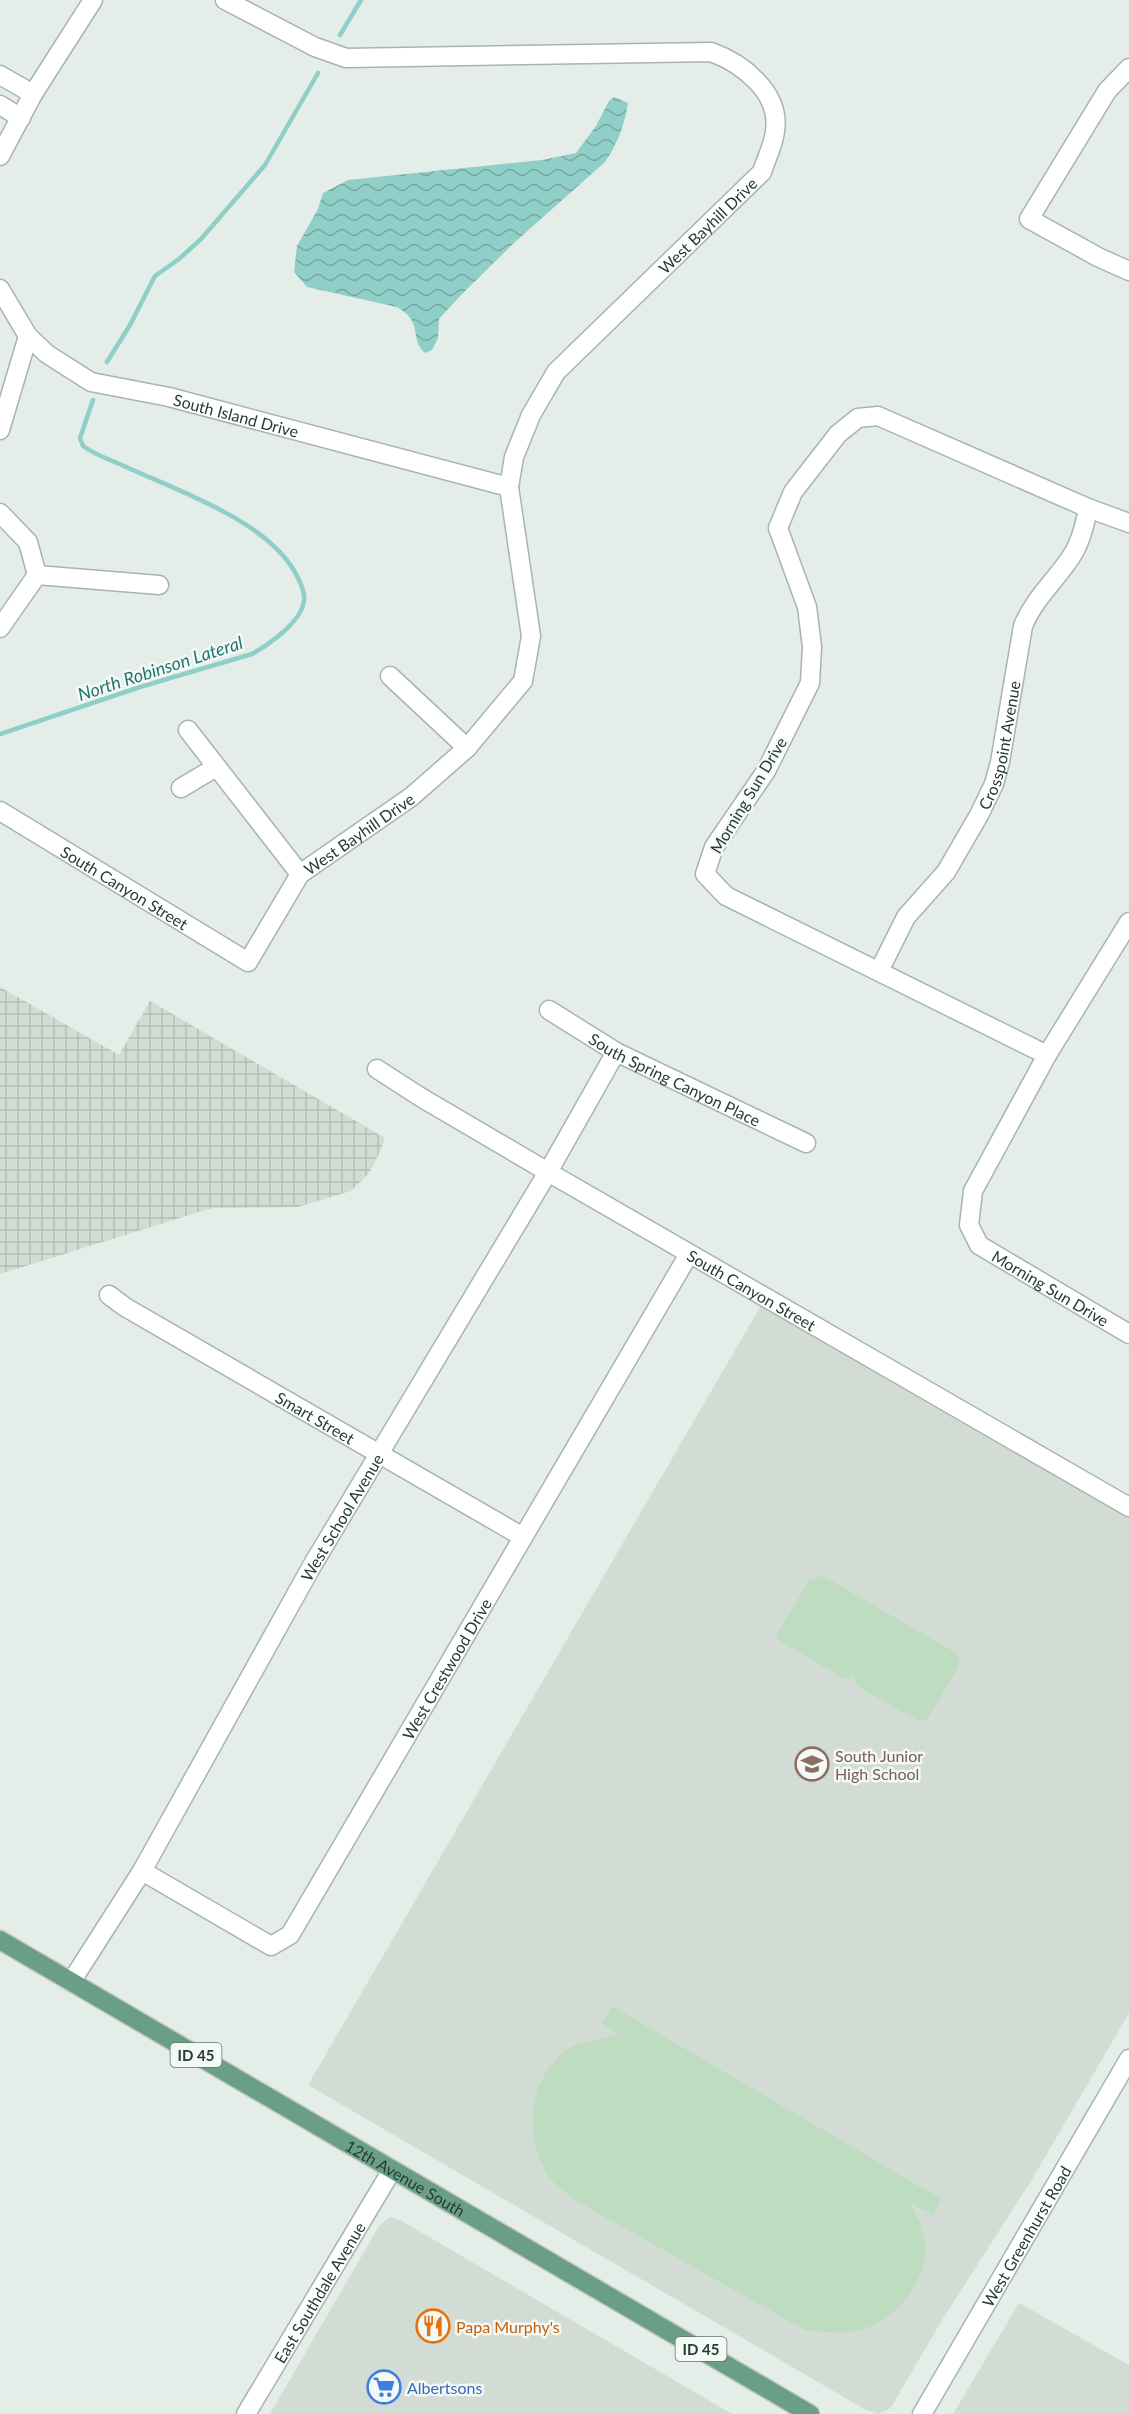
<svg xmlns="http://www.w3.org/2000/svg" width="1129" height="2414" font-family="Lato,sans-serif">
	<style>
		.built { fill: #d2dcd5 }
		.industrial { fill: url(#industrial-grid) }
		.park { fill: #bedcbf }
		.water { fill: url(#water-waves) }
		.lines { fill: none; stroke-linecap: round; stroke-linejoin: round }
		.stream { stroke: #90cec8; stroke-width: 4.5 }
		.minor-casing { stroke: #a7b5ad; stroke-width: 21 }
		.secondary-casing { stroke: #a3b8ac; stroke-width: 21 }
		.primary-casing { stroke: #c2c9c5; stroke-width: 21 }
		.minor { stroke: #fff; stroke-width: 18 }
		.secondary { stroke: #fff; stroke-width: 18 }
		.primary { stroke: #6b9f85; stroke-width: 18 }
		.labels { text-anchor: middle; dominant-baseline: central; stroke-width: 5; stroke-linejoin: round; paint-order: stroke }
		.shield { fill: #f4f9f6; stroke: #62756c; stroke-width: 1.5 }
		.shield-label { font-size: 15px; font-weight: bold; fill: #243d31 }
		.street-label { font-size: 16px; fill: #243d31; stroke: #f4f9f6 }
		.education-label { font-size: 16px; fill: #785e54; stroke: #f4f9f6; text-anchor: start }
		.food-label { font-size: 16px; fill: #c56008; stroke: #f4f9f6; text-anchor: start }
		.shop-label { font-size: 16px; fill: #366cbe; stroke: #f4f9f6; text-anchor: start }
		.water-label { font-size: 18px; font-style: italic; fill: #22766f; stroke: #f4f9f6 }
	</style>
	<defs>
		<pattern id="industrial-grid" width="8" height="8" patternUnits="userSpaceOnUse" patternTransform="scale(1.5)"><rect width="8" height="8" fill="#d2dcd5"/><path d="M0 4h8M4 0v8" fill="none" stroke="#b4beb7"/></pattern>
		<pattern id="water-waves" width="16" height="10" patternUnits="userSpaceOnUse" patternTransform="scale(1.5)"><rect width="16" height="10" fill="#90cec8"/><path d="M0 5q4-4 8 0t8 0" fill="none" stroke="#75a8a3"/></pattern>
	</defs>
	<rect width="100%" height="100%" fill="#e4ede7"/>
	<g class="built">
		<polygon points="763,1302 1129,1515 1129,2013 1031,2181 942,2320 893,2404 889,2409 878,2414 866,2410 308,2085"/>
		<polygon points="390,2217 400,2220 732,2414 270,2414 379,2226"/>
		<polygon points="1019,2303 1129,2365 1129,2414 953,2414"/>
	</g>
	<polygon class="industrial" points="0,987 119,1055 150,1001 385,1138 380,1152 369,1173 351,1191 298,1207 212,1208 0,1274"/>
	<g class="park">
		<polygon points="823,1576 958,1654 959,1666 928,1718 921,1722 857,1686 854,1676 845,1679 775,1638 809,1580"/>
		<path d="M 612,2006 L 941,2199 L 933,2215 L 910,2203 C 918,2219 928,2237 925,2256 C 920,2290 890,2324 856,2331 C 838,2334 822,2332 805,2330 L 575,2200 C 567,2193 554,2185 548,2175 C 523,2136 528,2080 566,2050 C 576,2043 606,2038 619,2034 L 602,2023 Z"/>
	</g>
	<path class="water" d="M 614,97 L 628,103 C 624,126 618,143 605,162 L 515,242 L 461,295 L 439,319 L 438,338 L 432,350 L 425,353 C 408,338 425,323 397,307 L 307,287 L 294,272 L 297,246 L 318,209 L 323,193 L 348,180 L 542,160 L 576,153 L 596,126 L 609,101 Z"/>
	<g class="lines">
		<g class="stream">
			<polyline points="340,35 361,0"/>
			<polyline points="107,362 130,325 155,276 179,259 201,239 265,165 318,73"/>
			<path d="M 0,734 L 140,687 L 252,654 C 268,645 303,621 304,600 C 305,593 301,584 298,578 C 272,522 178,491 124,466 C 111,460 95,455 83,446 L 80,438 L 93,400"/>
		</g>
		<defs>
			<g id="minor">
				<polyline points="1129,68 1107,91 1029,219 1098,257 1129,271"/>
				<polyline points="0,75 33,94"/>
				<polyline points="0,105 21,118"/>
				<polyline points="0,156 33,94 93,0"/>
				<path id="s1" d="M 0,289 L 28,336 L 47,354 L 91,382 L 169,397 L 509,487"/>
				<polyline points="0,430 28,336"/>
				<polyline points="0,513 28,542 37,575 0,628"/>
				<path id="s2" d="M 1129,523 L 1088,508 L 878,416 L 858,418 L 838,434 L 793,492 L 778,528 L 807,607 L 812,647 L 810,683 L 766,771 L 714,847 L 705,874 L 726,896 L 1047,1055 L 973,1191 L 969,1225 L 979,1245 L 1129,1334"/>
				<polyline points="37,575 159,585"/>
				<polyline points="390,676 467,748"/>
				<polyline points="188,730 300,874"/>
				<polyline points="181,788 216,767"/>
				<path id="s3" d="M 0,811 L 248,962 L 300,874 L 411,797 L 467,748 L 523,681 L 531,636 L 509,487 L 514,457 L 531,415 L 556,372 L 762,172 C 766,159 774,144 775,131 C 781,93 742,63 711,52 L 346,58 L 315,47 L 225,0"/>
				<path id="s4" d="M 879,971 L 906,917 L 946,872 L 979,815 L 994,784 L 1000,762 L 1023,626 C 1034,599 1055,581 1071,557 C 1081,542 1085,525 1088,508"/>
				<path id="s5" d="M 549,1010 L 616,1052 L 806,1143"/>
				<polyline points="1047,1055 1129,922"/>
				<path id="s6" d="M 377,1069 L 422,1098 L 548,1172 L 1129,1507"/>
				<path id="s7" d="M 109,1295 L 125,1307 L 523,1537"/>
				<path id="s8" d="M 142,1871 L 271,1946 L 290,1935 L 689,1254"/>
				<path id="s9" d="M 71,1982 L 142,1871 L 313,1564 L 548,1172 L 616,1052"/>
				<path id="s10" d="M 246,2414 L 392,2170"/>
			</g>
			<g id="secondary">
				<path id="s11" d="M 922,2414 L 1129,2059"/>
			</g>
			<g id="primary">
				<path id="s12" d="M 0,1940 L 810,2414"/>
			</g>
		</defs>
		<use href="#minor" class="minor-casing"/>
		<use href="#secondary" class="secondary-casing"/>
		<use href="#primary" class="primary-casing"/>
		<use href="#minor" class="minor"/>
		<use href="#secondary" class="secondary"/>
		<use href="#primary" class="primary"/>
	</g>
	<defs>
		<symbol id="school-ring" viewBox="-11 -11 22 22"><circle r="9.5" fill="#f4f9f6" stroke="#8d6e63" stroke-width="1.5"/><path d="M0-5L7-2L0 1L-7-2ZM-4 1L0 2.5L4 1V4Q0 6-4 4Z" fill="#8d6e63"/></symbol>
		<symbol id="restaurant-ring" viewBox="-11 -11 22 22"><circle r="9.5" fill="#f4f9f6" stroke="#e8710a" stroke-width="1.5"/><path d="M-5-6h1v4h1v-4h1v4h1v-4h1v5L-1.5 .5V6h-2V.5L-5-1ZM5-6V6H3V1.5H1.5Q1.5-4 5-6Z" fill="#e8710a"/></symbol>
		<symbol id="supermarket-ring" viewBox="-11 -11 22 22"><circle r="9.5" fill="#f4f9f6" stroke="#3f7fe0" stroke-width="1.5"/><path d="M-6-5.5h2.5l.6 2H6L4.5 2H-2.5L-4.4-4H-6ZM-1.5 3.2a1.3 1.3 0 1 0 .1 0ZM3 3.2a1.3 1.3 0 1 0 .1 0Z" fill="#3f7fe0"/></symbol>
	</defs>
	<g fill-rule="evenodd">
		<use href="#school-ring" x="793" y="1745" width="38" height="38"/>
		<use href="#restaurant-ring" x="414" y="2307" width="38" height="38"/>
		<use href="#supermarket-ring" x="365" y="2368" width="38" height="38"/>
	</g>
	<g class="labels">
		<g class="shield">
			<rect x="170.5" y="2043" width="51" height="24" rx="4.5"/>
			<rect x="675.5" y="2337" width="51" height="24" rx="4.5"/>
		</g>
		<g class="shield-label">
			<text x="196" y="2055">ID 45</text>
			<text x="701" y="2349">ID 45</text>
		</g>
		<g class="street-label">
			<text stroke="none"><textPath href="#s3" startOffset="1222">West Bayhill Drive</textPath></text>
			<text stroke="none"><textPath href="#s1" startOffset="282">South Island Drive</textPath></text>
			<text stroke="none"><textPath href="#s4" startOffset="260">Crosspoint Avenue</textPath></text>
			<text transform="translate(748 795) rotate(-59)">Morning Sun Drive</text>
			<text stroke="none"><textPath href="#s3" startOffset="464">West Bayhill Drive</textPath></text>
			<text stroke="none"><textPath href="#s3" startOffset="146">South Canyon Street</textPath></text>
			<text stroke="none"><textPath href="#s5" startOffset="144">South Spring Canyon Place</textPath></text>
			<text stroke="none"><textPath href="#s2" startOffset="1494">Morning Sun Drive</textPath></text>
			<text stroke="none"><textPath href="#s6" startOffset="435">South Canyon Street</textPath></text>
			<text stroke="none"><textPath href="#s7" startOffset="240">Smart Street</textPath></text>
			<text stroke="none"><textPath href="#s9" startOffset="538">West School Avenue</textPath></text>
			<text stroke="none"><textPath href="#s8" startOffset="480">West Crestwood Drive</textPath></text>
			<text stroke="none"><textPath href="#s12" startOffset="470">12th Avenue South</textPath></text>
			<text stroke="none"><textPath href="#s11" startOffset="206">West Greenhurst Road</textPath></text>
			<text stroke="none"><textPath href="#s10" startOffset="142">East Southdale Avenue</textPath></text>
		</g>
		<g class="education-label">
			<text x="835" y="1755">South Junior<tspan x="835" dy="18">High School</tspan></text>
		</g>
		<g class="food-label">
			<text x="456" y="2326">Papa Murphy's</text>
		</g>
		<g class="shop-label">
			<text x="407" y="2387">Albertsons</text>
		</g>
		<g class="water-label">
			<text transform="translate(160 668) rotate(-18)">North Robinson Lateral</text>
		</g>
	</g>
</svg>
